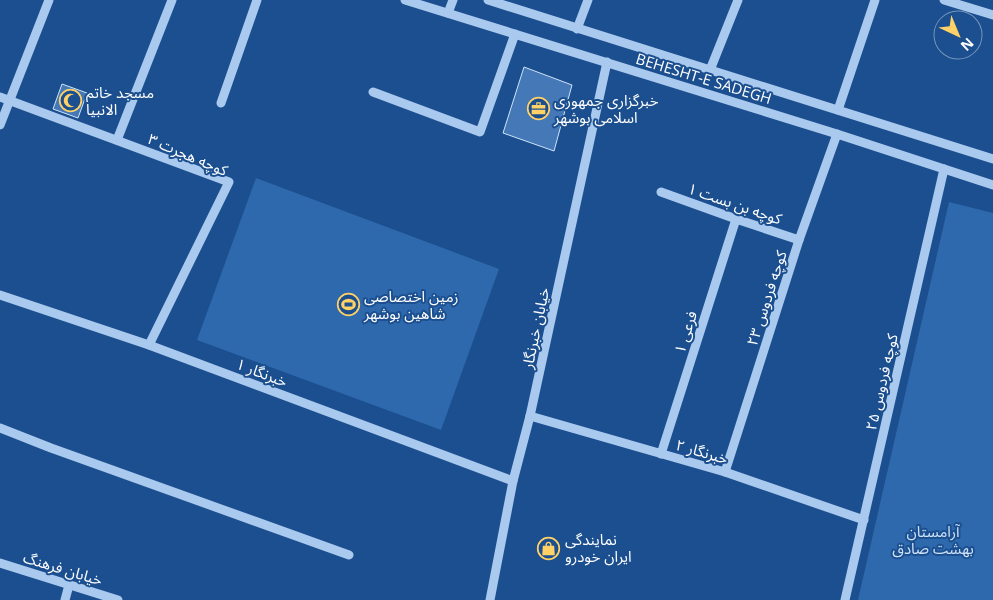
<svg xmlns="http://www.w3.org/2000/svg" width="993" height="600" font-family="'Open Sans','Noto Sans Arabic',sans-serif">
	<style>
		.green { fill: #2e69ad }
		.building { fill: #4478b7; stroke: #cfe3fa }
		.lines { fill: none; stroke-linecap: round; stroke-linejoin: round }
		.minor { stroke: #a9c9ee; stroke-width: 9 }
		.labels { text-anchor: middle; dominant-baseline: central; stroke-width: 4; stroke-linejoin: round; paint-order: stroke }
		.street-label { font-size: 15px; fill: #fff; stroke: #1b4f8f }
		.poi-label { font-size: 15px; fill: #fff; stroke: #1b4f8f; text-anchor: start }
		.park-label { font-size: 15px; fill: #cfe3fa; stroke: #1b4f8f }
	</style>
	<rect width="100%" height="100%" fill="#1b4f8f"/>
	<g class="green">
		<polygon points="256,178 499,269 441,430 197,340"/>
		<polygon points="949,202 993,213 993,600 858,600"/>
	</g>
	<g class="building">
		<polygon points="524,67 572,85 554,151 503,133"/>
		<polygon points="62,84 87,93 78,118 53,109"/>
	</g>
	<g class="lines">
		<g class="minor">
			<polyline points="405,0 837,134 993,185"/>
			<polyline points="488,0 993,159"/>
			<polyline points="944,0 993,15"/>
			<polyline points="448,13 453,0"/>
			<polyline points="577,29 588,0"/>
			<polyline points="710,70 738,0"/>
			<polyline points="373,92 480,132 515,34"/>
			<polyline points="0,97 229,182 149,345"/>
			<polyline points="221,103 257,0"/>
			<polyline points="838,110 875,0"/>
			<polyline points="0,125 49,0"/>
			<polyline points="117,140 172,0"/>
			<polyline points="661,192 736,219 799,240"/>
			<polyline points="0,295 149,345 513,481"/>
			<polyline points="530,416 725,472 864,520"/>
			<polyline points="0,428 51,448 349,555"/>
			<polyline points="661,454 736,219"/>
			<polyline points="725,472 799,240 837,134"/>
			<polyline points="0,563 118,600"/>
			<polyline points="65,600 69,585"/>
			<polyline points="490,600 513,481 530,416 607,62"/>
			<polyline points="845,600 944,169"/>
		</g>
	</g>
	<defs>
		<symbol id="mosque-ring" viewBox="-11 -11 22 22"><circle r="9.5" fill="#1b4f8f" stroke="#ffd166" stroke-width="1.5"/><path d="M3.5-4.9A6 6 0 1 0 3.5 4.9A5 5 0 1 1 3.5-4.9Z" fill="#ffd166"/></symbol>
		<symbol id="office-ring" viewBox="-11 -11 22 22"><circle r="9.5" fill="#1b4f8f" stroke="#ffd166" stroke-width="1.5"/><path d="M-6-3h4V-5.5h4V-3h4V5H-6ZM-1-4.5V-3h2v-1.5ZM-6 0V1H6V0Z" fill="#ffd166"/></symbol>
		<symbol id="stadium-ring" viewBox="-11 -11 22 22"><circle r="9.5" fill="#1b4f8f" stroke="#ffd166" stroke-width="1.5"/><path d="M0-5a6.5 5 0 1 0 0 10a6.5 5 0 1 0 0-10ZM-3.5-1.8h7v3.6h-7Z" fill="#ffd166"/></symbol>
		<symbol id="shop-ring" viewBox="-11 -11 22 22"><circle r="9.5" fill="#1b4f8f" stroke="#ffd166" stroke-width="1.5"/><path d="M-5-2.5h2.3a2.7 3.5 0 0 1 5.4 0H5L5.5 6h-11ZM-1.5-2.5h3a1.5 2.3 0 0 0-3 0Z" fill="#ffd166"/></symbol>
	</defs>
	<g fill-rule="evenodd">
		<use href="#mosque-ring" x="58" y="88" width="25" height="25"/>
		<use href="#office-ring" x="526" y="96" width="25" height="25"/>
		<use href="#stadium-ring" x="336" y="292" width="25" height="25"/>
		<use href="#shop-ring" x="536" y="536" width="25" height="25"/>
	</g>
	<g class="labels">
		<g class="street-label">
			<text transform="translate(704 78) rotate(17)">BEHESHT-E SADEGH</text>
			<text transform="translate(188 154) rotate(23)">کوچه هجرت ۳</text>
			<text transform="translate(735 203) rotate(19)">کوچه بن بست ۱</text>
			<text transform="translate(766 298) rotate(-72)">کوچه فردوس ۲۳</text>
			<text transform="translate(535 328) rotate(-78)">خیابان خبرنگار</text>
			<text transform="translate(685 332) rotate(-72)">فرعی ۱</text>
			<text transform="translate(262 372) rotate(21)">خبرنگار ۱</text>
			<text transform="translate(881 382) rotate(-77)">کوچه فردوس ۲۵</text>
			<text transform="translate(702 451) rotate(16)">خبرنگار ۲</text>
			<text transform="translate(63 568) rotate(17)">خیابان فرهنگ</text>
		</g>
		<g class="poi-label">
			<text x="86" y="92">مسجد خاتم<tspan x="86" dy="17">الانبیا</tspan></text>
			<text x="554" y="100">خبرگزاری جمهوری<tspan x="554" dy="17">اسلامی بوشهر</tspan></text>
			<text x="364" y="296">زمین اختصاصی<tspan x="364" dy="17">شاهین بوشهر</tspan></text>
			<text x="565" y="539">نمایندگی<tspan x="565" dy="17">ایران خودرو</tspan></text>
		</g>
		<g class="park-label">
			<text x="933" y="531">آرامستان<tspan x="933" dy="17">بهشت صادق</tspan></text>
		</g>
	</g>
	<g transform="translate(958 35) rotate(136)"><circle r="24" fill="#1b4f8f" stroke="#7695bc"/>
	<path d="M0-4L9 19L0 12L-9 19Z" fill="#ffd166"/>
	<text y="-8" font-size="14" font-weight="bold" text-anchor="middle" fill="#ffffff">N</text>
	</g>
</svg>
